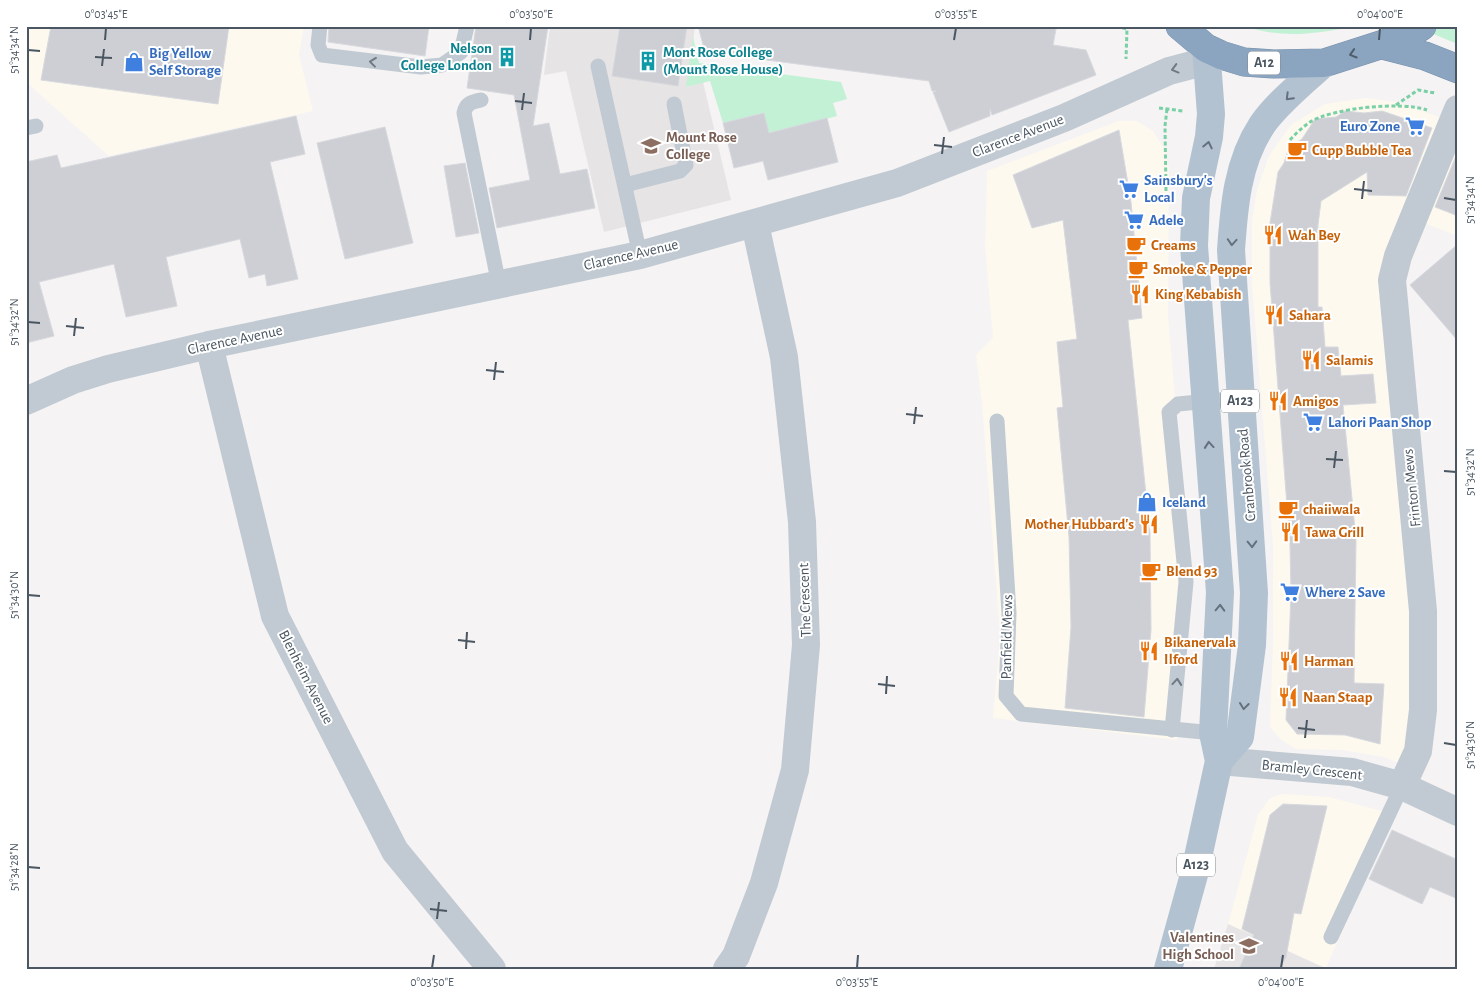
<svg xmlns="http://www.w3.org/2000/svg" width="1484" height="995" font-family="'Alegreya Sans',sans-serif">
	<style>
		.commercial { fill: #fdf9ef }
		.education { fill: #e6e4e5 }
		.green { fill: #c3f1d5 }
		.building { fill: #cdcfd5; stroke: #d7d9de }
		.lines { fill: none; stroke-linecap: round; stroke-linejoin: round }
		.highway-casing { stroke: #7690ad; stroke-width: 29 }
		.path { stroke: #7ad0a6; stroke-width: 3; stroke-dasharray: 4 2.5; stroke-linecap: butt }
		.lane { stroke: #c1cad2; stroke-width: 15 }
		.street { stroke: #c1cad2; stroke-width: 28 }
		.primary { stroke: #b3c2d1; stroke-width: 28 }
		.highway { stroke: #8ba5c1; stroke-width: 28 }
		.oneway { stroke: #505e6b }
		.oneway2 { stroke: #6e7983 }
		.oneway3 { stroke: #64717d }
		.ticks { fill: none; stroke: #4a5661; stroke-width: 2 }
		.labels { text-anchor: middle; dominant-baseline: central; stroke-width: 4; stroke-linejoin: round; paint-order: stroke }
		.shield { fill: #fff; stroke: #808990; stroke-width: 1 }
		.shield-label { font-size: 14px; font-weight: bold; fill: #4a5661 }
		.culture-label { font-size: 15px; font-weight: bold; fill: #0d838f; stroke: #fff; text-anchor: end }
		.shop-label { font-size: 15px; font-weight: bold; fill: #366cbe; stroke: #fff; text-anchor: start }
		.street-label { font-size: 15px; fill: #4a5661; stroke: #fff }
		.education-label { font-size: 15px; font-weight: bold; fill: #785e54; stroke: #fff; text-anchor: start }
		.food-label { font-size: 15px; font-weight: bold; fill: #c56008; stroke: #fff; text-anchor: start }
		.neatline { fill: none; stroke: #4a5661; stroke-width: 2 }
		.ticks-label { font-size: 12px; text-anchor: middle; fill: #4a5661 }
	</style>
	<rect width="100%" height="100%" fill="#f5f3f3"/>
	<g class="commercial">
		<polygon points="26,26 304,26 299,55 313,111 109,156 26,82"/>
		<polygon points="1366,98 1401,103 1458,124 1458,236 1424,223 1403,276 1433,710 1424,773 1384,757 1342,750 1296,749 1281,740 1270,727 1273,640 1273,546 1252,284 1252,220 1257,190 1269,156 1291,125 1325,104"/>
		<polygon points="1119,121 1137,121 1153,131 1164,148 1169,168 1168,316 1189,564 1188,642 1177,740 993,718 1000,636 982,403 976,355 993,338 985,248 987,171"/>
		<polygon points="1281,794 1329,797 1393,814 1326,968 1228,924 1258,815 1269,799"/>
	</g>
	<g class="education">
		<polygon points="550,26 695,26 687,87 703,82 731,200 604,232 566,71 544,75"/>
		<polygon points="1228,924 1327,969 1214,969"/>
	</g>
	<g class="green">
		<path d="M 1244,26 L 1352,26 L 1352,27 C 1312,34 1283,39 1244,26 Z"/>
		<polygon points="1437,26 1458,26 1458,39 1455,43 1431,33"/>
		<polygon points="693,37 699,63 841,82 847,99 833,103 837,116 769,133 764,113 723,123 710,81 686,87"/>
	</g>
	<g class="building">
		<polygon points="51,26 229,26 218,104 41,80"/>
		<polygon points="329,26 429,26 425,56 328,42"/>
		<polygon points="476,26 548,26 533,126 549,123 560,174 587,169 595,208 497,228 489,188 530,180 514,95 467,88"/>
		<polygon points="620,26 687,26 678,86 612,76"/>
		<polygon points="698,26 1036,26 1056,29 1053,45 1086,50 1096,75 992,115 990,109 990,116 949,132 933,92 936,91 932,91 929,81 705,52"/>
		<polygon points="1345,111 1364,113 1382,111 1432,128 1406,196 1368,195 1367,172 1321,201 1318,225 1318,307 1322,307 1325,347 1338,347 1341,376 1373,374 1376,403 1343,405 1356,540 1354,683 1384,684 1380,744 1345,735 1297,734 1286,720 1291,594 1290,545 1270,283 1270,223 1278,172 1284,163 1289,147 1302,139 1315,119 1336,117"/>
		<polygon points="764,113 769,133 827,118 838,162 768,180 763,161 734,168 723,123"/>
		<polygon points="296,116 305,154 270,162 298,279 267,286 265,274 249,278 240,239 166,257 177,306 126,317 114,264 39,282 54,336 26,343 26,162 57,155 61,168"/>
		<polygon points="385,127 413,243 345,259 317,143"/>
		<polygon points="1119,130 1131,202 1142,318 1128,320 1150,533 1151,630 1144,717 1065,708 1071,627 1069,537 1057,408 1063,407 1057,342 1077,339 1063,220 1032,228 1013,175"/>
		<polygon points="1458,151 1458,216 1435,207"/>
		<polygon points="465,163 479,233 456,237 444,166"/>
		<polygon points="1458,244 1458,341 1410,285"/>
		<polygon points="1283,804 1327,806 1301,914 1294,913 1286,957 1280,969 1239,969 1254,935 1242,929 1270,815"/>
		<polygon points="1392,830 1458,860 1458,899 1430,887 1422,904 1369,879"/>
	</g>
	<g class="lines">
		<defs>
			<g id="highway">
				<polyline points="1180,26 1206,48 1221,55 1244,62 1274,64 1324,63 1405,37 1422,26"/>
				<polyline points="1382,45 1425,56 1458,69"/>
			</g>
		</defs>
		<use href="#highway" class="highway-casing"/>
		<g class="path">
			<polyline points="1116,26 1127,29 1126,59"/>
			<polyline points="1396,105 1418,90 1435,93"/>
			<polyline points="1159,108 1183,111"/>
			<path d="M 1290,140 C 1296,133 1303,127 1310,122 C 1333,108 1401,101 1427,110"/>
			<polyline points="1166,191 1165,126 1167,109"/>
		</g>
		<g class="lane">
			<polyline points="320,26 318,45 322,55 421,67 442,65 461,52 467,26"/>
			<polyline points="598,66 640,255"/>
			<path d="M 481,100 C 472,102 466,103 464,113 L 499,285"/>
			<polyline points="26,128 36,126"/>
			<polyline points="625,185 680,171 686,165 674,104"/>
			<polyline points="997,421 1009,613 1006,696 1021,714 1213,733"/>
			<polyline points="1172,730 1186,582 1169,412 1178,404 1240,398"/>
			<polyline points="1331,937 1402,786"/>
		</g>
		<g class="street">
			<polyline points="209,345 275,616 395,851 492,969"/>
			<polyline points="26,401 73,380 108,369 209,345 640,255 897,183 1064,118 1169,71 1207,61 1221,55"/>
			<polyline points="1219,761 1352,772 1402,786 1458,812"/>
			<polyline points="1402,786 1418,751 1423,710 1423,611 1392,280 1398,256 1458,109"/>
			<polyline points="727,969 736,956 764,883 795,770 806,645 802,522 784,357 755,224"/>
		</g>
		<g class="primary">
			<path d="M 1219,761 L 1240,737 L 1252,645 L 1254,593 L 1231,250 C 1234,207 1237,163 1262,125 C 1277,103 1305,81 1324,63"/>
			<polyline points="1168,969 1195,871 1219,761 1213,733 1220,592 1194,246 1196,198 1209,137 1211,114 1206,48"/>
		</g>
		<use href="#highway" class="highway"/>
	</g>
	<defs><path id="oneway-chevron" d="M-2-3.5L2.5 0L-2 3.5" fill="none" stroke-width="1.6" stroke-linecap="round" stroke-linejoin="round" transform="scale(1.25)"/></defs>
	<use class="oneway" href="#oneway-chevron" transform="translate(1353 54) rotate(163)"/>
	<g class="oneway2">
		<use href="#oneway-chevron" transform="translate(373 62) rotate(-173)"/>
		<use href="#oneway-chevron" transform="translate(1175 69) rotate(165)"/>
		<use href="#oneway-chevron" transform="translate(1177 682) rotate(-85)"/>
	</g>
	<g class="oneway3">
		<use href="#oneway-chevron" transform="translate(1289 97) rotate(135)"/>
		<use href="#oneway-chevron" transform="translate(1208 145) rotate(-78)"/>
		<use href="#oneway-chevron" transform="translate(1232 242) rotate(94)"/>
		<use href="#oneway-chevron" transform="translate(1209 445) rotate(-95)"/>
		<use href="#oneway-chevron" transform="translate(1252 544) rotate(88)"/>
		<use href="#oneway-chevron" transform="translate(1220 608) rotate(-88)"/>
		<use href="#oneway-chevron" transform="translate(1244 706) rotate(97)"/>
	</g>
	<path class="ticks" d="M 105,40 L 106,28M 530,40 L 531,28M 954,40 L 956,28M 1379,40 L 1380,28M 28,50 L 40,51M 95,57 L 112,58M 102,66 L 104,49M 515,101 L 532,103M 522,110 L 524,93M 934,145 L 952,147M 942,154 L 944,137M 1354,189 L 1372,191M 1444,198 L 1456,200M 1362,199 L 1364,181M 28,322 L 40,323M 66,326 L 84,328M 74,336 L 76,318M 486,370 L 504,372M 494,380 L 496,362M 906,414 L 923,416M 914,424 L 916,407M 1326,459 L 1343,460M 1334,468 L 1336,451M 1444,471 L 1456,472M 28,595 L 40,596M 458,640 L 475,642M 466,649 L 467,632M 878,684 L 895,686M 886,694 L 887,676M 1298,728 L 1315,730M 1305,738 L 1307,720M 1444,743 L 1456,745M 28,867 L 40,868M 430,909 L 447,911M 437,919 L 439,902M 432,968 L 434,955M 857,968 L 858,955M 1281,968 L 1283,955"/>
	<defs>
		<symbol id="building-bare" viewBox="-9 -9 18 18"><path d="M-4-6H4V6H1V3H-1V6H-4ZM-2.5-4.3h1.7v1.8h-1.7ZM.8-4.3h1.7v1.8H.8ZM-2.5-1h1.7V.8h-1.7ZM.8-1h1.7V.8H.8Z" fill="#0f9aa8" stroke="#fff" stroke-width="2.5" paint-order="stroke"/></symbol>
		<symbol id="shop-bare" viewBox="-9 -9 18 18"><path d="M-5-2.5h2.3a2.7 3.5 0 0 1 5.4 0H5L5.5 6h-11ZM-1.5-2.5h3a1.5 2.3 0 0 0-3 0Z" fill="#3f7fe0" stroke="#fff" stroke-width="2.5" paint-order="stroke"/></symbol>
		<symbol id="supermarket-bare" viewBox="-9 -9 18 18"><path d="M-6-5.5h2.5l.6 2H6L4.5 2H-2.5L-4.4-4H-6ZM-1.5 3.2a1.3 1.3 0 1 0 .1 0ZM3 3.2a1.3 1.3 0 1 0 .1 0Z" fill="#3f7fe0" stroke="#fff" stroke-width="2.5" paint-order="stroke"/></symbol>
		<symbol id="university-bare" viewBox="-9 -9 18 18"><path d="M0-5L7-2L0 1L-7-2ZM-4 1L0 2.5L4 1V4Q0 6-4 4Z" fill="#8d6e63" stroke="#fff" stroke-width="2.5" paint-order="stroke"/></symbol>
		<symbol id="cafe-bare" viewBox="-9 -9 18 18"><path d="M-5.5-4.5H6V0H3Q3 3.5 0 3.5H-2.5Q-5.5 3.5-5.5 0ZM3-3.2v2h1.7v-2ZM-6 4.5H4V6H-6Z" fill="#e8710a" stroke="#fff" stroke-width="2.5" paint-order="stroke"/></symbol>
		<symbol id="restaurant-bare" viewBox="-9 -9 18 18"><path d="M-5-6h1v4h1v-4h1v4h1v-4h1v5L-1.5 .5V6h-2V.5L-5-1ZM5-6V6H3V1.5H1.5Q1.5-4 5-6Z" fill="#e8710a" stroke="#fff" stroke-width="2.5" paint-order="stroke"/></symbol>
		<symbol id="school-bare" viewBox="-9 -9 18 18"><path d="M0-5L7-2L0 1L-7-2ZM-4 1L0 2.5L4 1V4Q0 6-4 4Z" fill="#8d6e63" stroke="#fff" stroke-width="2.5" paint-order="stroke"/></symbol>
	</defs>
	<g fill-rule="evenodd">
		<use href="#building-bare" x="493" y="43" width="28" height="28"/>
		<use href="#building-bare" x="634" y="47" width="28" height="28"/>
		<use href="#shop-bare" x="120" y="48" width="28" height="28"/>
		<use href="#supermarket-bare" x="1401" y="112" width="28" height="28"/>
		<use href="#university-bare" x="637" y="132" width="28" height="28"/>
		<use href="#cafe-bare" x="1283" y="136" width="28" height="28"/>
		<use href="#supermarket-bare" x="1115" y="175" width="28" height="28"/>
		<use href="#supermarket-bare" x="1120" y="206" width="28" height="28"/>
		<use href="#restaurant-bare" x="1259" y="221" width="28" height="28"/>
		<use href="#cafe-bare" x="1122" y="231" width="28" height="28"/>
		<use href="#cafe-bare" x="1124" y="255" width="28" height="28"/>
		<use href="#restaurant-bare" x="1126" y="280" width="28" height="28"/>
		<use href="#restaurant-bare" x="1260" y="301" width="28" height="28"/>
		<use href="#restaurant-bare" x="1297" y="346" width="28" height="28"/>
		<use href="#restaurant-bare" x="1264" y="387" width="28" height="28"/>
		<use href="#supermarket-bare" x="1299" y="408" width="28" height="28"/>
		<use href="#shop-bare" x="1133" y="488" width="28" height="28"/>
		<use href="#cafe-bare" x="1274" y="495" width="28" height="28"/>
		<use href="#restaurant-bare" x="1135" y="510" width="28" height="28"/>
		<use href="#restaurant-bare" x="1276" y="518" width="28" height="28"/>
		<use href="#cafe-bare" x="1137" y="557" width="28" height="28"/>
		<use href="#supermarket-bare" x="1276" y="578" width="28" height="28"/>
		<use href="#restaurant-bare" x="1135" y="637" width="28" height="28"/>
		<use href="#restaurant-bare" x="1275" y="647" width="28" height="28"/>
		<use href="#restaurant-bare" x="1274" y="683" width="28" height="28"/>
		<use href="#school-bare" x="1235" y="932" width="28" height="28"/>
	</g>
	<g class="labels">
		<g class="shield">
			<rect x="1248" y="51.5" width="32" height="23" rx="4"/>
			<rect x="1221" y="389.5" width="38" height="23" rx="4"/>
			<rect x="1177" y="853.5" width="38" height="23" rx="4"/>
		</g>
		<g class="shield-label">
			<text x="1264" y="63">A12</text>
			<text x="1240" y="401">A123</text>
			<text x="1196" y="865">A123</text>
		</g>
		<g class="culture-label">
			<text x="492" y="48">Nelson<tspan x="492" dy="17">College London</tspan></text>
			<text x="663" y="52" text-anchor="start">Mont Rose College<tspan x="663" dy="17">(Mount Rose House)</tspan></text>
		</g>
		<g class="shop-label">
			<text x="149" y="53">Big Yellow<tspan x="149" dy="17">Self Storage</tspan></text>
			<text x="1400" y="126" text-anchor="end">Euro Zone</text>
			<text x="1144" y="180">Sainsbury's<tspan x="1144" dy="17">Local</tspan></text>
			<text x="1149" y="220">Adele</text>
			<text x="1328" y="422">Lahori Paan Shop</text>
			<text x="1162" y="502">Iceland</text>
			<text x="1305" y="592">Where 2 Save</text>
		</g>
		<g class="street-label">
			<text transform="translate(1018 136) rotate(-21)">Clarence Avenue</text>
			<text transform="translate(631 255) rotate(-13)">Clarence Avenue</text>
			<text transform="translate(235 340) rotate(-12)">Clarence Avenue</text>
			<text transform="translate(1247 475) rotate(-95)">Cranbrook Road</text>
			<text transform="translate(1412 488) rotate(-96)">Frinton Mews</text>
			<text transform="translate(805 600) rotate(-92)">The Crescent</text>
			<text transform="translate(1007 637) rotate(-89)">Panfield Mews</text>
			<text transform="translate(306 677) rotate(63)">Blenheim Avenue</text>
			<text transform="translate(1312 770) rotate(6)">Bramley Crescent</text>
		</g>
		<g class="education-label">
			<text x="666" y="137">Mount Rose<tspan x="666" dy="17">College</tspan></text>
			<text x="1234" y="937" text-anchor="end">Valentines<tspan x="1234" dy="17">High School</tspan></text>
		</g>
		<g class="food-label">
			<text x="1312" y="150">Cupp Bubble Tea</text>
			<text x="1288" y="235">Wah Bey</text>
			<text x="1151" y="245">Creams</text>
			<text x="1153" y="269">Smoke &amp; Pepper</text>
			<text x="1155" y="294">King Kebabish</text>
			<text x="1289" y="315">Sahara</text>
			<text x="1326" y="360">Salamis</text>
			<text x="1293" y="401">Amigos</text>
			<text x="1303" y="509">chaiiwala</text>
			<text x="1134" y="524" text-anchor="end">Mother Hubbard's</text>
			<text x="1305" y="532">Tawa Grill</text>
			<text x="1166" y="571">Blend 93</text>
			<text x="1164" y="642">Bikanervala<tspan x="1164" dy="17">Ilford</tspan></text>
			<text x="1304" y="661">Harman</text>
			<text x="1303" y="697">Naan Staap</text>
		</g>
	</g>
	<rect width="1484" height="995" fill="none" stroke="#ffffff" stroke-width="55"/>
	<rect x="28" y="28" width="1428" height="940" class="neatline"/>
	<g class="ticks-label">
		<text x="106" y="18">0°03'45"E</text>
		<text x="531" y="18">0°03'50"E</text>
		<text x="956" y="18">0°03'55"E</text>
		<text x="1380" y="18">0°04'00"E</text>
		<text transform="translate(14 50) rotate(-90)" y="4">51°34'34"N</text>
		<text transform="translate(1470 200) rotate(-90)" y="4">51°34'34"N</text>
		<text transform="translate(14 322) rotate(-90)" y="4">51°34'32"N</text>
		<text transform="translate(1470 472) rotate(-90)" y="4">51°34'32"N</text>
		<text transform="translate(14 595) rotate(-90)" y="4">51°34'30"N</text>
		<text transform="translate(1470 745) rotate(-90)" y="4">51°34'30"N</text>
		<text transform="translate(14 867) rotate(-90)" y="4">51°34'28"N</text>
		<text x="432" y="986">0°03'50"E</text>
		<text x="857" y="986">0°03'55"E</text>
		<text x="1281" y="986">0°04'00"E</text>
	</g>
</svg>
